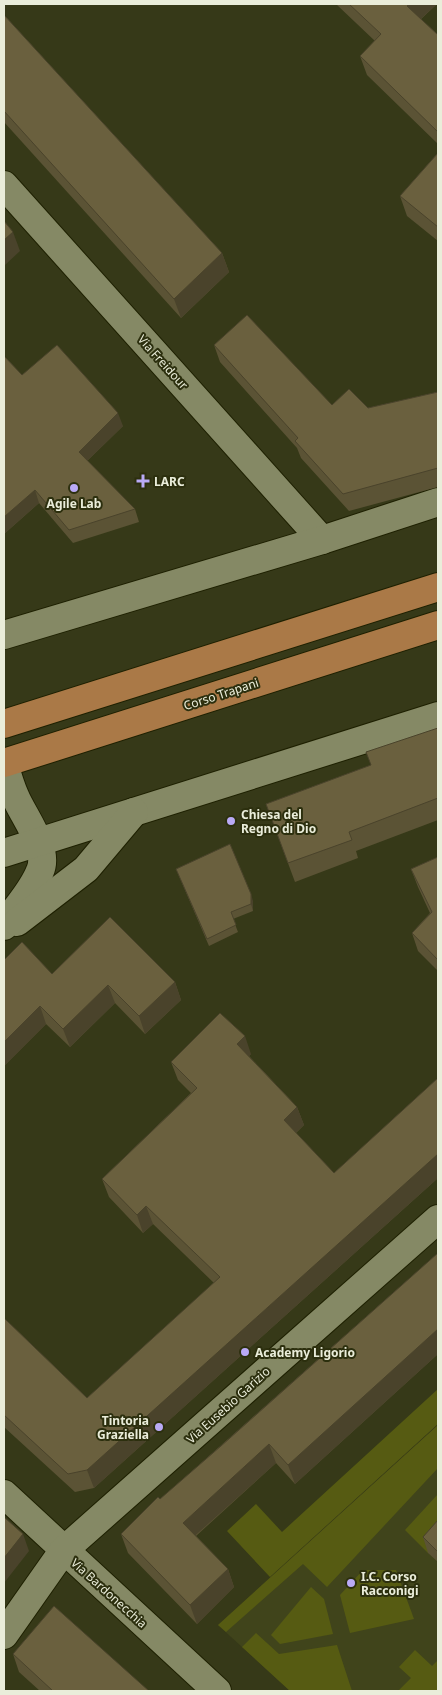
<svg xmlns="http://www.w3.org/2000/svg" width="442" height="1695" font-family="'Noto Sans',sans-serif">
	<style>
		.built { fill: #40441b }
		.green { fill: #565b12 }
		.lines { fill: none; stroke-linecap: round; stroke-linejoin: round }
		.minor-casing { stroke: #1e2001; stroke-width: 30 }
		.major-casing { stroke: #1e2001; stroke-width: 30 }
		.minor { stroke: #858965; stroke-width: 28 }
		.major { stroke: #aa7947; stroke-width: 28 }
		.wall { fill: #5b5335 }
		.shaded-wall { fill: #4a432b }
		.building { fill: #6a603e; stroke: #4a432b }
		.poi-dot { fill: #baaaf6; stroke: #2c2f0e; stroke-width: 2 }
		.labels { text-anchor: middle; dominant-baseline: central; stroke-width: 4; stroke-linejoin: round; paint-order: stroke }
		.street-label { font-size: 12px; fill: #eaedda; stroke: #2c2f0e }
		.poi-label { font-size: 12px; font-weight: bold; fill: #eaedda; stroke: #2c2f0e; text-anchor: start }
	</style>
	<rect width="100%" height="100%" fill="#363918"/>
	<polygon class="built" points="438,1425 438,1691 290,1691 218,1625"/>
	<g class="green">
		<polygon points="438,1389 438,1424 270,1577 227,1531 256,1504 282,1532"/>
		<polygon points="438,1425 438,1468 327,1587 303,1564 226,1632 218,1625"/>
		<polygon points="438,1494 438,1542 428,1553 405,1530"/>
		<polygon points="363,1570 396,1570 414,1619 350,1633 340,1595"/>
		<polygon points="311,1587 324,1599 333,1634 280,1644 271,1635"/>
		<polygon points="256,1633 279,1654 337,1645 352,1691 290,1691 242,1647"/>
		<polygon points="415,1650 432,1666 438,1660 438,1691 398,1691 411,1678 399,1667"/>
	</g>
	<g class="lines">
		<defs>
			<g id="minor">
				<polyline points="4,185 322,540"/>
				<polyline points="4,635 322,540 438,502"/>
				<path d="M 4,763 C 7,774 10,785 15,796 C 23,816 50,849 40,871 C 32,892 15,908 4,926"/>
				<polyline points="4,853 438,716"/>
				<polyline points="17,922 86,869 134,812"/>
				<polyline points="4,1494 217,1691"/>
				<polyline points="4,1635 63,1551 438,1219"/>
			</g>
			<g id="major">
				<polyline points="4,724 438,587"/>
				<polyline points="4,763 438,625"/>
			</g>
		</defs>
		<use href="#minor" class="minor-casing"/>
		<use href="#major" class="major-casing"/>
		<use href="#minor" class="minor"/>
		<use href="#major" class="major"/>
	</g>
	<g class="wall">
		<polygon points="336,4 437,4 421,19 438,35 438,144 367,75 360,56 375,41"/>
		<polygon points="4,15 222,253 229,272 181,318 4,122"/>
		<polygon points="438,153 438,241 407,216 400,196"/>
		<polygon points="214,345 332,405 368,408 438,392 438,487 349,511 301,458 297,448 220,362"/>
		<polygon points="4,356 22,375 123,426 87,461 135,509 139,522 73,543 39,503 4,534"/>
		<polygon points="438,728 438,820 356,851 358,858 295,882 266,804 371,765"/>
		<polygon points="438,857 438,971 418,951 412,933 430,913 418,887 411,869"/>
		<polygon points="176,869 253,901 253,911 233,919 238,932 209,946"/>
		<polygon points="52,974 175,982 181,1000 145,1034 115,1003 70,1047 46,1024 4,1066"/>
		<polygon points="251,1054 249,1056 297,1107 304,1125 296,1133 334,1173 438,1078 438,1178 94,1488 75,1492 4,1427 4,1318 87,1398 214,1283 153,1224 143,1233 109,1197 102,1179 191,1093 178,1080 171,1062"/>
		<polygon points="438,1253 438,1354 295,1484 276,1463 196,1536 228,1569 234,1587 197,1624 128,1553 121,1534"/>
		<polygon points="438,1520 438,1562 428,1553 423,1537"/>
		<polygon points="13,1654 149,1691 40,1691 19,1672"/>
	</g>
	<g class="shaded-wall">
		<polygon points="409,4 437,4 414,25 407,6"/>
		<polygon points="13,232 20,251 4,266 4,240"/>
		<polygon points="222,253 229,272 181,318 174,299"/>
		<polygon points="118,413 123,426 83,465 79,452"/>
		<polygon points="35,490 39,503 4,534 4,517"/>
		<polygon points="251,894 253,901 253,911 251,904"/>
		<polygon points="175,982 181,1000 145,1034 139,1016"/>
		<polygon points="108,985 115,1003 70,1047 63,1029"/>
		<polygon points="40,1006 46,1024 4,1066 4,1042"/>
		<polygon points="245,1036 251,1054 244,1062 237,1044"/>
		<polygon points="297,1107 304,1125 290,1138 284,1120"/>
		<polygon points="438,1154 438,1178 94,1488 87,1470"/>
		<polygon points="146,1206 153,1224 143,1233 137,1215"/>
		<polygon points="438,1329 438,1354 295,1484 288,1465"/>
		<polygon points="269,1444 276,1463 189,1541 183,1523"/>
		<polygon points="23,1534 29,1551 4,1583 4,1558"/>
		<polygon points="228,1569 234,1587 197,1624 190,1605"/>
	</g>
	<g class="building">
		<polygon points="349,4 409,4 407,6 438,35 438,132 360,56 381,34"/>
		<polygon points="4,15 222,253 174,299 4,111"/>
		<polygon points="438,153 438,227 400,196"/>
		<polygon points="4,221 13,232 4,240"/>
		<polygon points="247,315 332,405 349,389 368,408 438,392 438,468 343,494 295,441 298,438 214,345"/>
		<polygon points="57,345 118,413 79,452 135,509 69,530 35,490 4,517 4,356 22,375"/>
		<polygon points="438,728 438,798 349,832 352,840 288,863 266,804 371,765 366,752"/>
		<polygon points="230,844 251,894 251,904 231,912 236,925 207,939 176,869"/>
		<polygon points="438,857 438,960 412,933 432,912 411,869"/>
		<polygon points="110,917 175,982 139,1016 108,985 63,1029 40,1006 4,1042 4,960 22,942 52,974"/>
		<polygon points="220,1013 245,1036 237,1044 297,1107 284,1120 334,1173 438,1078 438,1154 87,1470 68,1474 4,1415 4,1318 87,1398 220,1277 146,1206 137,1215 102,1179 197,1088 171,1062"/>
		<polygon points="438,1253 438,1329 288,1465 269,1444 183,1523 228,1569 190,1605 121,1534 158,1497 160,1499 221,1446"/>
		<polygon points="4,1517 23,1534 4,1558"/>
		<polygon points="438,1520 438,1552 423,1537"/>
		<polygon points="54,1606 149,1691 53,1691 13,1654"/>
	</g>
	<g class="poi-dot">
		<path d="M140.5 473.5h5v5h5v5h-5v5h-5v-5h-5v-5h5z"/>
		<circle cx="74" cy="488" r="5"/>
		<circle cx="231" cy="821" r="5"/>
		<circle cx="245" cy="1352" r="5"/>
		<circle cx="159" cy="1427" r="5"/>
		<circle cx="351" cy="1583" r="5"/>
	</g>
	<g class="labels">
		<g class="street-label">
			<text transform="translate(163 362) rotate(48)">Via Freidour</text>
			<text transform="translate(221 694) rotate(-18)">Corso Trapani</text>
			<text transform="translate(228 1405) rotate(-42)">Via Eusebio Garizio</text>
			<text transform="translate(109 1593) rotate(42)">Via Bardonecchia</text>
		</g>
		<g class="poi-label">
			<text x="154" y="481">LARC</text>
			<text x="74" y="503" text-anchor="middle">Agile Lab</text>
			<text x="241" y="814">Chiesa del<tspan x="241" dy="14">Regno di Dio</tspan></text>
			<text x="255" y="1352">Academy Ligorio</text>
			<text x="149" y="1420" text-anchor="end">Tintoria<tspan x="149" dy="14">Graziella</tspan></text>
			<text x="361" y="1576">I.C. Corso<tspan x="361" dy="14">Racconigi</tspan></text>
		</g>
	</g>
	<rect width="442" height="1695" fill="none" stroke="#eaedda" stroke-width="10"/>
</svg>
